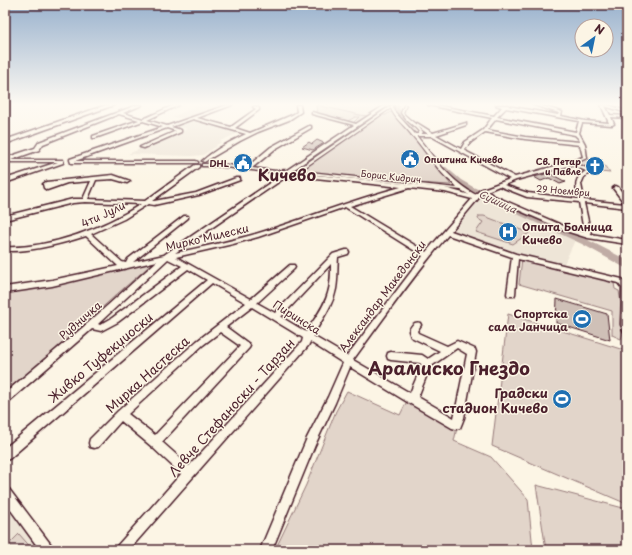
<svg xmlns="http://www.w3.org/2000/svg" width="632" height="555" font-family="'Playpen Sans',sans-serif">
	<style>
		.built { fill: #eee5d7 }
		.green { fill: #e2d5ca; stroke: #967a7a }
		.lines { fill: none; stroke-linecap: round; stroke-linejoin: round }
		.river { fill: #c0aca5; fill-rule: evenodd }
		.building { fill: #cfc0b7; stroke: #4a1f2b }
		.pedestrian-casing { stroke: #4a1f2b; stroke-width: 2.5 }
		.minor-casing { stroke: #4a1f2b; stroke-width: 3 }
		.primary-casing { stroke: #4a1f2b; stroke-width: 3 }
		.pedestrian { fill: #fcf5e5; fill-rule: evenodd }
		.minor { fill: #fcf5e5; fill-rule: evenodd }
		.primary { fill: #fcf5e5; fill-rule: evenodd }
		.labels { text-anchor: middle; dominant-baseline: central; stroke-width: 3; stroke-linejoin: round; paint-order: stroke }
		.far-poi-label { font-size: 9px; font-weight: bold; fill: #4a1f2b; stroke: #fcf5e5; text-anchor: end }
		.far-street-label { font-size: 9px; fill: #4a1f2b; stroke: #fcf5e5 }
		.far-water-label { font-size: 10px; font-style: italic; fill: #6d4950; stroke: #fcf5e5 }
		.street-label { font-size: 11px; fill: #4a1f2b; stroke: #fcf5e5 }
		.poi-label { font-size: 11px; font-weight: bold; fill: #4a1f2b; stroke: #fcf5e5; text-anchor: start }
		.near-street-label { font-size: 13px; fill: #4a1f2b; stroke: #fcf5e5 }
		.near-poi-label { font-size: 13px; font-weight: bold; fill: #4a1f2b; stroke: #fcf5e5; text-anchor: end }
		.far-town-label { font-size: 16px; font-weight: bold; fill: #4a1f2b; stroke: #fcf5e5 }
		.near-district-label { font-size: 18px; font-weight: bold; fill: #4a1f2b; stroke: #fcf5e5 }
	</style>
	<rect width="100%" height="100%" fill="#fcf5e5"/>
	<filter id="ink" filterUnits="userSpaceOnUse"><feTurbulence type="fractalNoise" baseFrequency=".025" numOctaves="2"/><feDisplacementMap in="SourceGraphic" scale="8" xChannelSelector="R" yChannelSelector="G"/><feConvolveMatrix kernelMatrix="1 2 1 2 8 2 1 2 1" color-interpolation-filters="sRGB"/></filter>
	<g filter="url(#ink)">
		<g class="built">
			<polygon points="197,105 225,105 185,119 173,117"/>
			<polygon points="315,105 380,105 382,106 357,124 316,113"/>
			<polygon points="196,120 241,132 220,141 222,142 216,145 217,146 203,155 191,156 128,154 187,129 178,126"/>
			<polygon points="481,198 576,238 563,266 534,258 456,233 454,231"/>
			<polygon points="5,504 43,550 5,550"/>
		</g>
		<g class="green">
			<polygon points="316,105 360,115 367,116 357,123 354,122 359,117 355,117 348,121 317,113"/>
			<path d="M 390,112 C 400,113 442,174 451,185 L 396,182 L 304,172 L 302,170 L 378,115 L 386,115 Z"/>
			<polygon points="585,158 604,165 610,173 590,171 572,163"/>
			<polygon points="479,216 484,216 529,233 513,244 476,232 483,222 478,219"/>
			<polygon points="522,258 614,283 615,289 619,291 621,303 620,324 623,333 621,339 612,335 612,311 519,284"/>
			<path d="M 155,261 C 104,304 56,351 5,395 L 5,294 L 104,274 Z"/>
			<polygon points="508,314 627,351 627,504 492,446"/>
			<polygon points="347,391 400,415 407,401 457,428 454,441 491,457 528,499 533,550 275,550 306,485 336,411"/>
			<polygon points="536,485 627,509 627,550 546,550"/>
			<polygon points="19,534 33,550 5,550 5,548"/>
		</g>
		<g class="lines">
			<g class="river">
				<polygon points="395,105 401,105 399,108 404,117 421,139 421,141 417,141 399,119 393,108"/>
				<polygon points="440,167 446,167 461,180 473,187 588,240 627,260 627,269 582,244 467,191 455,184 440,171"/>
			</g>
		</g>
		<g class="building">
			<polygon points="317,140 324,143 313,150 302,147 309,142 312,144"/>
			<polygon points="549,173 566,182 560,184 549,178 541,181 534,177"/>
			<polygon points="557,299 607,314 610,340 556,323"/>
		</g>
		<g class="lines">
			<defs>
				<g id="pedestrian">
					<path d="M 392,105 L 394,105 L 393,106 L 394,111 C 401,119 408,126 415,134 C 435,158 449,181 478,196 L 478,198 L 474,198 L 461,190 L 299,173 L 297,170 L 298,169 ZM 391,108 C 393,117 404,125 410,133 C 421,145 430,159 441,172 C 446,178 452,182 457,188 L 301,171 L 301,170 L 307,166 Z"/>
					<path d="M 404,105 L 406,105 L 403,113 C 409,120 417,124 422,131 L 423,132 L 420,136 L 417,135 L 419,132 C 414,125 406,121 401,113 Z"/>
				</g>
				<g id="minor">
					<path d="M 137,105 L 142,105 L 123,113 L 143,119 L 174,105 L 179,105 L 147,120 L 167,126 L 227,105 L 232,105 L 197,118 L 231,127 L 256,109 L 253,107 L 255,106 L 259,108 L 259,110 L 235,128 L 250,133 L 292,115 L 297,112 L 296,105 L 300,105 L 301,112 L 289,120 L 258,132 L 240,141 L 204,162 L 202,161 C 214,150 231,141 246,134 L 193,119 L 171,127 L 181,130 L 181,132 L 144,148 L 140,147 L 176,131 L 167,128 L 75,161 L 196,161 L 198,162 L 198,163 L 71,163 L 70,160 L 70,159 L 163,127 L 143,121 L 95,138 L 93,138 L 93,136 L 139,120 L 119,114 L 43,144 L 39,150 L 11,160 L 63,160 L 63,163 L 5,183 L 5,179 L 58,162 L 7,162 L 5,161 L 5,158 L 35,148 L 39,142 Z"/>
					<path d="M 385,105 L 389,105 L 293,170 L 295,173 L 445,188 L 474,196 L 480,190 L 510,179 L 431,136 L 414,136 L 412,135 L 414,134 L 428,134 L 416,125 L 416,123 L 417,123 L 433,133 L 466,123 L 466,125 L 436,135 L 461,149 L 465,142 L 483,130 L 492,118 L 428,105 L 435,105 L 494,116 L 502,107 L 496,105 L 509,105 L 508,106 L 558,115 L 559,113 L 534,105 L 539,105 L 562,112 L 561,116 L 585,121 L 609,123 L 601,105 L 608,105 L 627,111 L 627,113 L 605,106 L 610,115 L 627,116 L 627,118 L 611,117 L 614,124 L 612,125 L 582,123 L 579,133 L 585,144 L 587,158 L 576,163 L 592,171 L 584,177 L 581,184 L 584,200 L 625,204 L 613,188 L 616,186 L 618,187 L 627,199 L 627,208 L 584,203 L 591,234 L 627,240 L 627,244 L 588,238 L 569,232 L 490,198 L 483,193 L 451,231 L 516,254 L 622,279 L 627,284 L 627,333 L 624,332 L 621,325 L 622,288 L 618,283 L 518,259 L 515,294 L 514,296 L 508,296 L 507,294 L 512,257 L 448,235 C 414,275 384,318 353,360 L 410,393 L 422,365 L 420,363 L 391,360 L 388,359 L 387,356 L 388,353 L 391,352 L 422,355 L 428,359 L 440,351 L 411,337 L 409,331 C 411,326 414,321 420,323 L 421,325 L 417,331 L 418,333 L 447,346 L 457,341 L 475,349 L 476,352 L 464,418 L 460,428 L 456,429 L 452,428 L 409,403 L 350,367 L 335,403 L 315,445 L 272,550 L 260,550 L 307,438 L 328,397 L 343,363 L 310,342 L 308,346 L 129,550 L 115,550 L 117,546 L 181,474 L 151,446 L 121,421 L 98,447 L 94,448 L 90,447 L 89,443 L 90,439 L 118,411 L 197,341 L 246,303 L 212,283 L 9,459 L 5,460 L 5,448 L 207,280 L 188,269 L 118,322 L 101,331 L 92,329 L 8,402 L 5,403 L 5,393 L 88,323 L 157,261 L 52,286 L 5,293 L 5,287 L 52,280 L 118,266 L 86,236 C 61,244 32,252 5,251 L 5,247 C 49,249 104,228 141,204 L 85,202 L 73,203 L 5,220 L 5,216 L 73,199 L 83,199 L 91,181 L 67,183 L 47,190 L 44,188 L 43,184 L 46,182 L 113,175 L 130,181 L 127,183 L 113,179 L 96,180 L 88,199 L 145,201 L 195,165 L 199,165 L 199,167 L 152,201 L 154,201 L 196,193 L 236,178 L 240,178 L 240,180 L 199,195 L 154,205 L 148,204 L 124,219 L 91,234 L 122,262 L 126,263 L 128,259 L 184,216 L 188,216 L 188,218 L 133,262 L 164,255 L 171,250 L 280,176 L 278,173 L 216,166 L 202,166 L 202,164 L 216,164 L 247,167 L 271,147 L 309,126 L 311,126 L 311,128 L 275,149 L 252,168 L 275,171 L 287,170 L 354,125 L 312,114 L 312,112 L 356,124 ZM 506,108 L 579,121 L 576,132 L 497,117 ZM 496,119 L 575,135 L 579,139 L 580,142 L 525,137 L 487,130 ZM 485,132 L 525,139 L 580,145 L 583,157 L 570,162 L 515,177 L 467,152 L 465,149 L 471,142 ZM 572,165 L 586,171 C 573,179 576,186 578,199 L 528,193 L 504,185 L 516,180 ZM 285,172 L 290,172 L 291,175 L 284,175 L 283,174 ZM 296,176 L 401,187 C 350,200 303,220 252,235 C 227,242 201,247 175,253 L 283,179 L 291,179 ZM 499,186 L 527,197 L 579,202 L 584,232 L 573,230 L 494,196 L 487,191 ZM 409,188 L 445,192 L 472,199 L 426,252 L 350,206 ZM 345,207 L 423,256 L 347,356 L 313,336 C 321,320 333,306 336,289 C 338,278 337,268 338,257 L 348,254 L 349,252 L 348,250 L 346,250 L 333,254 L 275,313 L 257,303 L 294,269 L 295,267 L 294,265 L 290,265 L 251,299 L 176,257 L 233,244 L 258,237 ZM 168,259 L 182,266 L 112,318 L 100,325 L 98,324 ZM 331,264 C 331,274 331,284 328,293 C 324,308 314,319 306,332 L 281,317 ZM 252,307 L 303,338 L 302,342 L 189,466 L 162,442 L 249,348 L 250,346 L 249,344 L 226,327 ZM 220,332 L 240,346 L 155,435 L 128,414 L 203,345 ZM 457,348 L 467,354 L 454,418 L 418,397 L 430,367 Z"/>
					<polygon points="5,487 9,489 52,546 54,550 40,550 5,502"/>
				</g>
				<polygon id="primary" points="106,105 114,105 5,144 5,140"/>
			</defs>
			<use href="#pedestrian" class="pedestrian-casing"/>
			<use href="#minor" class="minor-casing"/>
			<use href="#primary" class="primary-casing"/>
			<use href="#pedestrian" class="pedestrian"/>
			<use href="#minor" class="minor"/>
			<use href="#primary" class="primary"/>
		</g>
	</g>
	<linearGradient id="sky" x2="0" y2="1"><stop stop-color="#98b1cd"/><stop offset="0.57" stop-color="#fefaf3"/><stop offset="1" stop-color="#fefaf3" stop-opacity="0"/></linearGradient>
	<rect width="632" height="183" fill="url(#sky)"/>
	<defs>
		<symbol id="civic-disc" viewBox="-11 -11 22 22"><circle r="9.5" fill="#1f6fb2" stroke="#fcf5e5"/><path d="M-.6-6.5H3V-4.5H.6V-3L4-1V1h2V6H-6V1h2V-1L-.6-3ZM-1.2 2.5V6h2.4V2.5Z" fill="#fff"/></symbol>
		<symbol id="church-disc" viewBox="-11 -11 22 22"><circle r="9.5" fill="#1f6fb2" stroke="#fcf5e5"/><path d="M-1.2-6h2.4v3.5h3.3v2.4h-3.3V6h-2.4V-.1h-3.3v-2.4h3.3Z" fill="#fff"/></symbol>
		<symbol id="hospital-disc" viewBox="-11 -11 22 22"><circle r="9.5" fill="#1f6fb2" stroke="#fcf5e5"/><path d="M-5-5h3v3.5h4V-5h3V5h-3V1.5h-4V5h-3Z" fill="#fff"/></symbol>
		<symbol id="stadium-disc" viewBox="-11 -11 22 22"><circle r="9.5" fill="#1f6fb2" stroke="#fcf5e5"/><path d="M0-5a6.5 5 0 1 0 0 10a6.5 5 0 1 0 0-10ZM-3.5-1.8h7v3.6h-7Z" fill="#fff"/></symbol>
	</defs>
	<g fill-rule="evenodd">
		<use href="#civic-disc" x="399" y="148" width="22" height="22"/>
		<use href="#civic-disc" x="232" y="152" width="22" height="22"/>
		<use href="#church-disc" x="584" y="155" width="22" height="22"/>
		<use href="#hospital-disc" x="497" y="221" width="22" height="22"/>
		<use href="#stadium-disc" x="571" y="308" width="22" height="22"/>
		<use href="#stadium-disc" x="551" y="388" width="22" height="22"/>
	</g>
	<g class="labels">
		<g class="far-poi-label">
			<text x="424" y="159" text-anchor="start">Општина Кичево</text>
			<text x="581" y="161">Св. Петар<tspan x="581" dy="10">и Павле</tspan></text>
			<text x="229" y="163">DHL</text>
		</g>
		<g class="far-street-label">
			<text transform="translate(391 176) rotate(6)">Борис Кидрич</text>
			<text transform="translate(563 190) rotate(5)">29 Ноември</text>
		</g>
		<g class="far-water-label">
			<text transform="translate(498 201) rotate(25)">Сушица</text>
		</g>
		<g class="street-label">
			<text transform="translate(103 214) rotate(-25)">4ти Јули</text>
			<text transform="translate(207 237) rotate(-13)">Мирко Милески</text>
			<text transform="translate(382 296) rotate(-53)">Александар Македонски</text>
			<text transform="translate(297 317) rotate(32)">Пиринска</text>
			<text transform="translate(80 320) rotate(-41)">Рудничка</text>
		</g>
		<g class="poi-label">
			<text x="522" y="226">Општа Болница<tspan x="522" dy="13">Кичево</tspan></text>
			<text x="568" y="313" text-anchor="end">Спортска<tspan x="568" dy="13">сала Јанчица</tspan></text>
		</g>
		<g class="near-street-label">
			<text transform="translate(100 357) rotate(-40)">Живко Туфекџиоски</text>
			<text transform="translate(147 374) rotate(-42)">Мирка Настеска</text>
			<text transform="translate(231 407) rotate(-48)">Левче Стефаноски - Тарзан</text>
		</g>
		<g class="near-poi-label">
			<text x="548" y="392">Градски<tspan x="548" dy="15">стадион Кичево</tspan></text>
		</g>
		<g class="far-town-label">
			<text x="287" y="174">Кичево</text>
		</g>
		<g class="near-district-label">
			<text x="449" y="367">Арамиско Гнездо</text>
		</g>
	</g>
	<rect width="632" height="555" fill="none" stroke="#fcf5e5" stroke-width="20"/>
	<rect x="10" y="10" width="612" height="535" fill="none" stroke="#4a1f2b" stroke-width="1.5" filter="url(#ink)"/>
	<g transform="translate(594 38) rotate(33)"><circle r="19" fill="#fcf5e5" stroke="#b59f9b"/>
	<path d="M0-3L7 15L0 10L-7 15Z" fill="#1f6fb2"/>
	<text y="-6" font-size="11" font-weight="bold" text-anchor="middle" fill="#4a1f2b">N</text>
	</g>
</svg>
